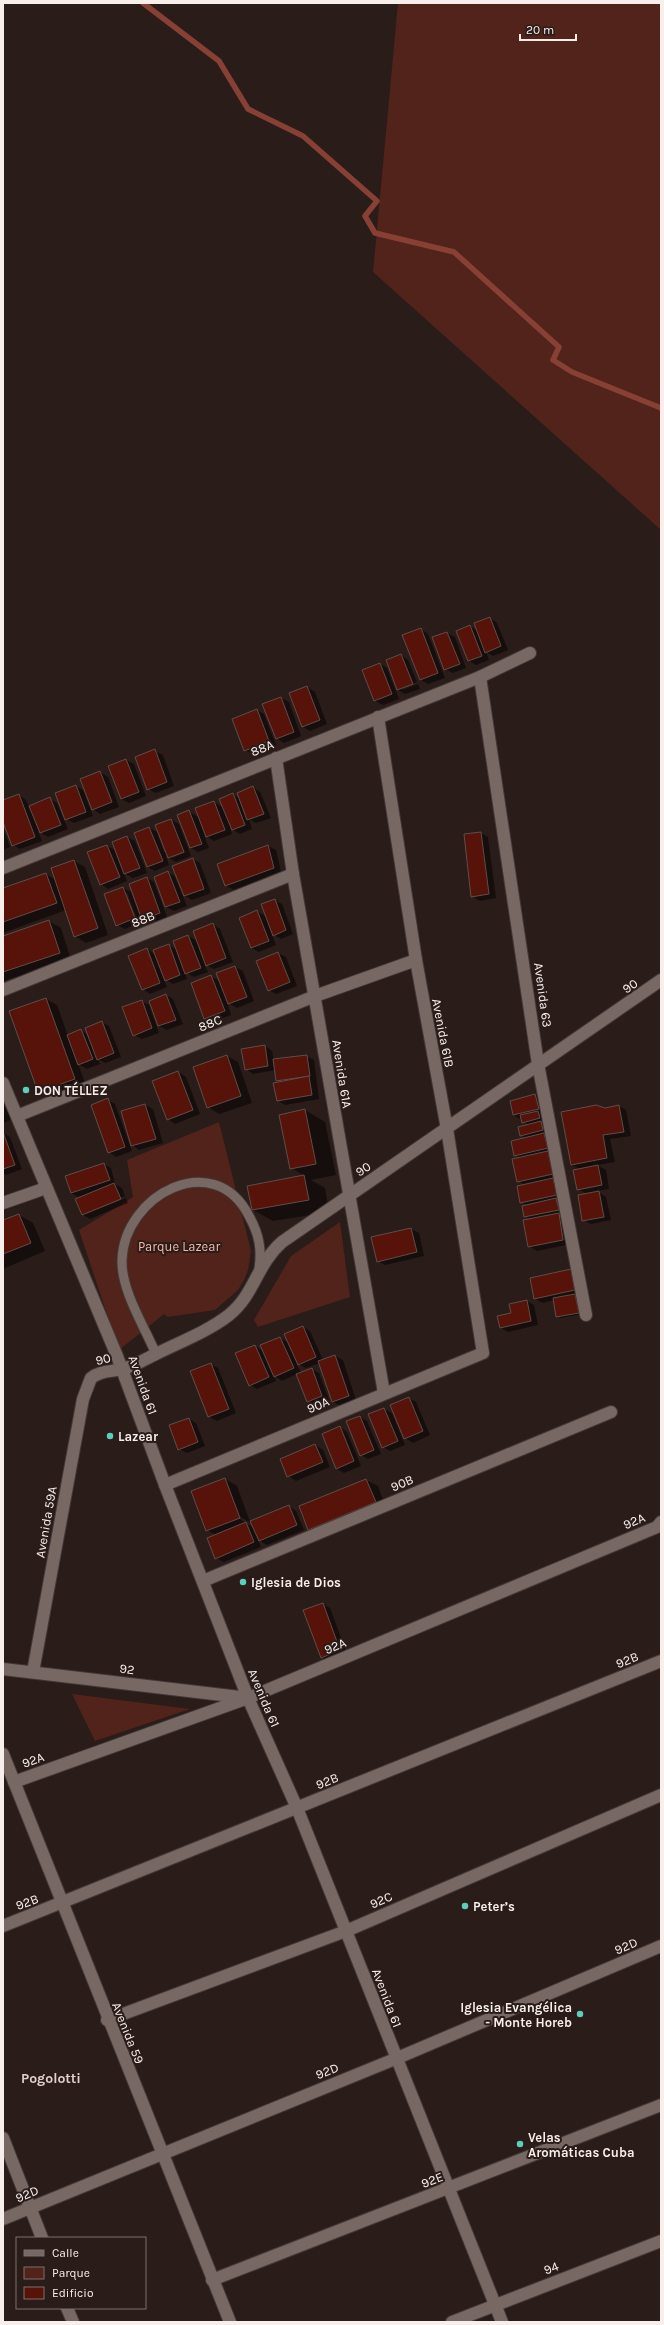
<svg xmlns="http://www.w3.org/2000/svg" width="664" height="2325" font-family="Karla,sans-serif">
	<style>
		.green { fill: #51231b }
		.shadow { fill: #0007; fill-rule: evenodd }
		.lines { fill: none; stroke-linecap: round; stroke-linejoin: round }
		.stream { stroke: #884034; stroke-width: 5.5 }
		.building { fill: #571309; stroke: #5d4e4a }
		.lane-casing { stroke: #443938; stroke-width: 11 }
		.street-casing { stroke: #443938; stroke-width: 14 }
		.secondary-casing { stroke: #443938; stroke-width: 14 }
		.lane { stroke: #786864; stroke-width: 9 }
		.street { stroke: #786864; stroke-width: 12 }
		.secondary { stroke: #786864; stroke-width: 12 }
		.poi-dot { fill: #5bcebc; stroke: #291c19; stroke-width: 1.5 }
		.labels { text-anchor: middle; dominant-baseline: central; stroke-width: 4; stroke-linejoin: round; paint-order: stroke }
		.street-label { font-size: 13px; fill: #f8eeec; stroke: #291c19 }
		.poi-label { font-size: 13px; font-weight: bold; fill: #f8eeec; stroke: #291c19; text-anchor: start }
		.park-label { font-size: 13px; fill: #f8b6a9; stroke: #291c19 }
		.neighbourhood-label { font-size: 14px; font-weight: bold; fill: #e2d0cc; stroke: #291c19 }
	</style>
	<rect width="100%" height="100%" fill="#291c19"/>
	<g class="green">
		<polygon points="398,3 661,3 661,530 373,272"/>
		<polygon points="219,1122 251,1251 248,1270 244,1280 238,1290 215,1310 168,1317 164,1314 119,1350 79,1230 133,1197 127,1160"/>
		<polygon points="340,1222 350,1297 258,1327 254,1320 291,1256"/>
		<polygon points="72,1694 190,1709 95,1741"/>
	</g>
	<g class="shadow">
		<polygon points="490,618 497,623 508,650 493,656 486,652 489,660 476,665 468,660 470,626 478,631"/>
		<polygon points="421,629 428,634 445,678 428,684 421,680"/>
		<polygon points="447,633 455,637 466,668 453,673 445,669"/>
		<polygon points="401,655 408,660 417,682 402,688 402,690 418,684 420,689 405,694 398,690"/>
		<polygon points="380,664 387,668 399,699 383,705 375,701"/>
		<polygon points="307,687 315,692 327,724 310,731 303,727 290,694"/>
		<polygon points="281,698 289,702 301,736 284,743 276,738"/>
		<polygon points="257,710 264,714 276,745 253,754 245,750"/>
		<polygon points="155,751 163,755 174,786 156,793 148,789"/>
		<polygon points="126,760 134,764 146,796 129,803 121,799"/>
		<polygon points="100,772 108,777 119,807 100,814 93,809"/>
		<polygon points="76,786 83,790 93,816 74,823 66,819"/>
		<polygon points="253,787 260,792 271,818 256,823 249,819 252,829 240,834 230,828 232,834 214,841 204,835 209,848 198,852 191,848 189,812 199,817 214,802 224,808 233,794 240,799"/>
		<polygon points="19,795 26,800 29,807 50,799 57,803 68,829 48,837 38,831 42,841 20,849 13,845 3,819 3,802"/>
		<polygon points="171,820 179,824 189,851 172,855 172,858 189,851 191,856 176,862 166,856 169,865 155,871 147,867 149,828 157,832 164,852 166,851 156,826"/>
		<polygon points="3,828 10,847 3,850"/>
		<polygon points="481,833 488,837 496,898 480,901 472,896"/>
		<polygon points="127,837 135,841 147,873 133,878 124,873 127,881 108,889 101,884 89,853 107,846 117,851 113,842"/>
		<polygon points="268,846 276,850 281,872 234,890 226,886 219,865"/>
		<polygon points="193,859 200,863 211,893 192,900 185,896"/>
		<polygon points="74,861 85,867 108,935 86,943 75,936 66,910 3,933 3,890 46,874 56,880"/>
		<polygon points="168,872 175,877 187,906 174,911 166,907"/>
		<polygon points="147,878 154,882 167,917 151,923 143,919"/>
		<path d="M 123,888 L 131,892 L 142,922 L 125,929 L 117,925 ZM 124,893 L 127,893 L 138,922 L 136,923 Z"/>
		<polygon points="275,900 282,904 293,934 281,939 272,934 276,945 259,952 251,948 257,911 267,917"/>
		<polygon points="49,921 61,928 71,960 3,981 3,937"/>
		<polygon points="212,924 220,929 233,962 214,969 204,964 208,972 194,977 185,972 187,979 173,984 164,979 167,987 150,994 143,989 147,949 156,955 169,945 177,950 188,936 198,941"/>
		<polygon points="278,953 286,957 297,986 276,994 269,990"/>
		<polygon points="235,967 243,971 254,1001 237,1008 227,1002 231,1015 212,1022 205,1018 211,976 221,982"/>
		<polygon points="166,995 173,999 183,1024 167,1030 159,1026 150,1001"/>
		<polygon points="46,999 57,1005 68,1036 81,1030 88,1035 102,1022 109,1026 121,1057 105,1063 98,1059 100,1064 87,1069 78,1064 86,1085 50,1098 39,1091"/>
		<polygon points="141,1001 149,1005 159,1033 142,1039 134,1035"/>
		<polygon points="265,1046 272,1051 274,1060 306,1056 314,1060 319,1099 285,1105 277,1100 281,1083 277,1081 276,1070 253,1074 246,1069"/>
		<polygon points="227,1056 238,1062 252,1103 219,1114 208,1107"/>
		<polygon points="178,1072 186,1077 200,1114 175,1124 168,1119"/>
		<polygon points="3,1085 19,1116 3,1123"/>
		<polygon points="535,1096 543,1100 546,1113 541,1114 545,1116 560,1178 554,1180 561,1184 566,1214 559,1215 566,1219 571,1244 537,1251 529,1246 531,1220 525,1216 527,1205 521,1202 525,1185 518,1181 520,1158 515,1155 526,1138 521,1135 528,1125 514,1115"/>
		<polygon points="108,1100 115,1104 132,1151 116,1157 109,1152"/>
		<polygon points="145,1105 153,1109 163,1143 139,1150 132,1145"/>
		<polygon points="619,1106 626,1110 631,1136 610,1139 615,1162 597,1165 606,1170 609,1189 597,1191 606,1197 611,1220 591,1224 583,1220 587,1194 578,1189 581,1170 572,1165 605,1109"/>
		<polygon points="305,1110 325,1122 336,1175 311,1180 325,1188 329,1212 273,1221 253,1210 248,1186 305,1176 291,1168"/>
		<polygon points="3,1133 10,1137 22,1169 6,1175 3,1173"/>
		<polygon points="104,1164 111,1168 115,1184 122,1188 125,1196 86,1212 86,1214 126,1198 128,1203 90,1219 82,1214 80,1198 71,1193"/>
		<polygon points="19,1215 33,1223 45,1251 3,1269 3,1221"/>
		<polygon points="411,1229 419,1233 424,1256 385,1265 378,1261"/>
		<polygon points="571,1270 578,1274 582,1314 561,1318 557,1316 554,1300 543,1303 535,1299"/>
		<polygon points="527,1301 534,1305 538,1325 508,1332 501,1328"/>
		<polygon points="303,1327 310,1331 323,1360 335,1356 343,1360 356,1400 341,1406 333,1402 320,1363 306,1368 296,1363 301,1373 311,1369 319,1373 329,1400 315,1405 308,1401 297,1374 282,1381 274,1376 276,1381 257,1389 250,1385 255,1346 263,1351 280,1338 290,1343"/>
		<polygon points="210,1364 218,1368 236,1413 217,1421 209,1417"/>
		<polygon points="409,1398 416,1402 430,1435 413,1443 405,1438"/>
		<polygon points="384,1409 392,1413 405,1445 390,1451 383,1447"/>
		<polygon points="360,1417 367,1421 381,1454 368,1459 361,1455"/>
		<polygon points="189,1419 196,1423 205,1446 187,1453 179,1449"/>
		<polygon points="340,1427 347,1432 361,1466 344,1473 337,1469"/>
		<polygon points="315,1445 323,1450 330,1467 296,1481 288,1476"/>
		<path d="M 225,1479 L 237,1486 L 250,1522 L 289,1506 L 296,1511 L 304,1530 L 267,1545 L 258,1540 L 261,1547 L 224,1562 L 216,1558 L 216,1535 L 207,1530 ZM 236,1514 L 252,1524 L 254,1528 L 235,1516 Z"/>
		<polygon points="366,1480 378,1486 386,1508 320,1536 309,1529"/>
		<polygon points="323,1604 330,1608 347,1654 329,1661 321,1657"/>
	</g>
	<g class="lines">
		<polyline class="stream" points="143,3 219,61 248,109 303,136 377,201 365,216 375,233 454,252 559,347 553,360 572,372 661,408"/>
	</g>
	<g class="building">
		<polygon points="490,617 501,646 485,653 474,623"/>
		<polygon points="470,625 482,656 468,661 456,631"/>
		<polygon points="421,628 438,673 420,680 402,635"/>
		<polygon points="447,632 460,664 444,670 432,637"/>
		<polygon points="401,654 413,684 397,690 386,660"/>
		<polygon points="380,663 392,694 374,701 362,670"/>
		<polygon points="307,686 320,720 302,727 289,693"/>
		<polygon points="281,697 294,732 276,739 262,704"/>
		<polygon points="257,709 269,741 244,751 232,719"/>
		<polygon points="155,749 167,782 147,790 135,757"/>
		<polygon points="126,759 139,792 121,799 108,766"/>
		<polygon points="100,771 112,802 92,810 80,779"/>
		<polygon points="76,785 86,812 65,820 55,793"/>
		<polygon points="253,786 264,814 247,820 237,793"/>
		<polygon points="233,793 245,825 232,830 219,799"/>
		<polygon points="19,794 35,837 12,846 3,822 3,800"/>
		<polygon points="50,797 61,825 40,833 29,806"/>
		<polygon points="214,801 225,830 206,837 195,808"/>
		<polygon points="189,810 202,844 190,848 177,815"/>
		<polygon points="171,819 184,852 168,858 155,825"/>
		<polygon points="149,827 163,861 147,867 134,833"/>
		<polygon points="481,832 489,894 471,897 464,834"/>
		<polygon points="127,836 140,868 124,874 112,842"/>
		<polygon points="107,845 120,877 100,885 87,852"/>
		<polygon points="268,845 274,868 225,886 217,864"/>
		<polygon points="193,858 204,889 184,896 172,866"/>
		<polygon points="74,860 98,928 74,937 51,868"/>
		<polygon points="168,871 180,902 165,907 154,877"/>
		<polygon points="46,873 57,903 3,922 3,888"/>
		<polygon points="147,877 160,913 142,920 129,884"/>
		<polygon points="123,887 135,918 116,926 104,894"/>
		<polygon points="275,899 286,930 273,936 261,904"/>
		<polygon points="257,910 269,941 251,948 239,918"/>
		<polygon points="49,920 60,953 3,972 3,936"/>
		<polygon points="213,923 226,958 206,966 193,931"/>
		<polygon points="188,935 201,968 185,974 173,941"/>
		<polygon points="169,944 180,975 165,981 153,950"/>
		<polygon points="147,948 160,983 142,990 128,956"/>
		<polygon points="278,952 290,982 268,991 256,961"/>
		<polygon points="235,966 247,997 228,1004 216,973"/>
		<polygon points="211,975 225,1011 204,1019 191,983"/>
		<polygon points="166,994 176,1020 158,1026 149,1001"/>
		<polygon points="46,998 75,1079 38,1092 9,1011"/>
		<polygon points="142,1000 152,1028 133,1036 122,1007"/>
		<polygon points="102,1021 114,1053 97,1060 85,1028"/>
		<polygon points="81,1029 93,1059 78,1065 67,1035"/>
		<polygon points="265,1045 268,1066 245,1070 241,1049"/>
		<polygon points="227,1055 241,1096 207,1108 193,1067"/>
		<polygon points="307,1055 310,1076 276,1081 273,1059"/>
		<polygon points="178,1071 193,1110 167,1120 152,1081"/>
		<polygon points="309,1076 312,1095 277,1101 273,1083"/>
		<polygon points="535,1094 539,1109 513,1115 510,1101"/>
		<polygon points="108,1098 125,1147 108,1153 91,1105"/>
		<polygon points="145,1104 156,1139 131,1146 121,1111"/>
		<polygon points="596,1105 605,1108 619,1105 624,1132 603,1135 607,1158 571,1165 561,1112"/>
		<polygon points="305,1109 316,1164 290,1169 279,1115"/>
		<polygon points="538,1111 540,1118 522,1123 520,1115"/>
		<polygon points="541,1121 543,1130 520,1136 518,1127"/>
		<polygon points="3,1132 15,1165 3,1169"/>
		<polygon points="544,1133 548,1148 514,1156 511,1141"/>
		<polygon points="548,1151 553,1174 517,1182 512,1159"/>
		<polygon points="104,1163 110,1180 71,1193 65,1176"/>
		<polygon points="598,1165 602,1185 577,1190 573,1170"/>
		<polygon points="304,1175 309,1200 252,1210 247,1186"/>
		<polygon points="553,1178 557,1195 520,1203 517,1186"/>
		<polygon points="114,1183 121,1199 82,1215 75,1199"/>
		<polygon points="599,1191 604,1217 582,1221 578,1195"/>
		<polygon points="556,1198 559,1210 524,1217 522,1206"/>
		<polygon points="559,1213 563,1240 528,1247 523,1220"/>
		<polygon points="19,1214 31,1243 3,1254 3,1220"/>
		<polygon points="411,1228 417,1252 377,1262 371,1237"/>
		<polygon points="571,1269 575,1290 534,1299 530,1278"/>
		<polygon points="575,1294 579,1313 556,1317 553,1298"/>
		<polygon points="527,1300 531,1321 500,1328 497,1316 511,1313 509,1304"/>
		<polygon points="303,1326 316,1357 298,1365 284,1334"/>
		<polygon points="280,1337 294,1368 274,1377 260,1345"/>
		<polygon points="255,1345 269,1377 249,1386 235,1353"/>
		<polygon points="335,1355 349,1396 332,1402 318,1361"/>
		<polygon points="211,1363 229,1409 208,1417 190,1371"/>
		<polygon points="312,1368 322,1396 307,1402 296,1374"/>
		<polygon points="409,1397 423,1431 404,1439 390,1405"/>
		<polygon points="384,1408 398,1441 382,1448 368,1414"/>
		<polygon points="360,1416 374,1450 360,1456 346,1421"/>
		<polygon points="189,1418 198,1442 178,1450 169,1425"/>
		<polygon points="340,1426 354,1461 336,1469 322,1434"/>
		<polygon points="315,1444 323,1462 287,1477 280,1459"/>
		<polygon points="225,1478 240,1518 206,1531 191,1491"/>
		<polygon points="366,1479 376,1502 308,1530 299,1506"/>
		<polygon points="289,1505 297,1525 259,1541 250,1521"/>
		<polygon points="246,1522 254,1542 215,1559 207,1538"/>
		<polygon points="323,1603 340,1650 321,1658 303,1610"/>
	</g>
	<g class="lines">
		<defs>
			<path id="lane" d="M 156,1354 C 144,1326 121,1290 122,1260 C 124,1195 214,1147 249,1216 C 259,1234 262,1249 259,1269"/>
			<g id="street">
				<polyline points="480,677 538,1064 586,1315"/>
				<polyline points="276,758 293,874 384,1393"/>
				<polyline points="3,868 480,677 530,653"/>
				<polyline points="3,990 293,874"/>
				<polyline points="17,1116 315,996 416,960"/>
				<polyline points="3,1203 46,1188"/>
				<polyline points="165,1485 483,1353 447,1129 416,960 378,717"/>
				<polyline points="203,1581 611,1412"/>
				<path d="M 33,1672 L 83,1399 L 91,1378 C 102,1370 110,1372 122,1369 C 133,1367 145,1359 156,1354 C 180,1342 207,1332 229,1315 C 255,1294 256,1265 282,1242 L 661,980"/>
				<polyline points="248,1698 297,1808 502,2322"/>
				<polyline points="14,1782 248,1698 657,1527 661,1522"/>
				<polyline points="3,1926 661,1661"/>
				<polyline points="107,2020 346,1931 661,1795"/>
				<polyline points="3,2138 42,2238"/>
				<polyline points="3,2219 395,2059 661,1946"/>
				<polyline points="212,2280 661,2105"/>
				<polyline points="67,2308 73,2322"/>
				<polyline points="452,2322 661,2241"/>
			</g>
			<g id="secondary">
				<polyline points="3,1083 117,1356 165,1485 248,1698 3,1669"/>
				<polyline points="3,1754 230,2322"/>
			</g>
		</defs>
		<use href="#lane" class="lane-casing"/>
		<use href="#street" class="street-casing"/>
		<use href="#secondary" class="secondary-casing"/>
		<use href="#lane" class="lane"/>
		<use href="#street" class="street"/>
		<use href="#secondary" class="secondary"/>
	</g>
	<g class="poi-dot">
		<circle cx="26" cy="1090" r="4"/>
		<circle cx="110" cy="1436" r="4"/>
		<circle cx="243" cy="1582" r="4"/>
		<circle cx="465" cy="1906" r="4"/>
		<circle cx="580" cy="2014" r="4"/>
		<circle cx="520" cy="2144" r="4"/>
	</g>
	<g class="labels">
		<g class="street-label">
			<text transform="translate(262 748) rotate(-22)">88A</text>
			<text transform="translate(143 919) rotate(-22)">88B</text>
			<text transform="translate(630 986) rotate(-35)">90</text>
			<text transform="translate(543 995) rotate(82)">Avenida 63</text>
			<text transform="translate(210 1023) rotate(-22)">88C</text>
			<text transform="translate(443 1033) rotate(79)">Avenida 61B</text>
			<text transform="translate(342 1074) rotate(81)">Avenida 61A</text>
			<text transform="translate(363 1169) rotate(-34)">90</text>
			<text transform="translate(103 1359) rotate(-14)">90</text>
			<text transform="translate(143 1385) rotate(70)">Avenida 61</text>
			<text transform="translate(318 1405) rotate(-23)">90A</text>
			<text transform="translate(402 1483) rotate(-23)">90B</text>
			<text transform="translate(634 1521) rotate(-23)">92A</text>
			<text transform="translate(46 1522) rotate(-80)">Avenida 59A</text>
			<text transform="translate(335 1646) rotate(-23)">92A</text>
			<text transform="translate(627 1660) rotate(-22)">92B</text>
			<text transform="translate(127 1669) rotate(7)">92</text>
			<text transform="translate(264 1698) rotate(67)">Avenida 61</text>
			<text transform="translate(33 1760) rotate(-20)">92A</text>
			<text transform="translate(327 1781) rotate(-22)">92B</text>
			<text transform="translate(381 1900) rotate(-23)">92C</text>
			<text transform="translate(27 1902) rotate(-21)">92B</text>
			<text transform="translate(626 1946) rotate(-23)">92D</text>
			<text transform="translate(387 1998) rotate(69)">Avenida 61</text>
			<text transform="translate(128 2033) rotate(68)">Avenida 59</text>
			<text transform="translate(327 2071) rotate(-22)">92D</text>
			<text transform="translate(432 2180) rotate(-21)">92E</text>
			<text transform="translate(27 2194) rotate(-23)">92D</text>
			<text transform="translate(551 2268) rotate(-21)">94</text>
		</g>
		<g class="poi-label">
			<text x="34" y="1090">DON TÉLLEZ</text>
			<text x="118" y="1436">Lazear</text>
			<text x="251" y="1582">Iglesia de Dios</text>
			<text x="473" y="1906">Peter’s</text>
			<text x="572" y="2007" text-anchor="end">Iglesia Evangélica<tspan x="572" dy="15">- Monte Horeb</tspan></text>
			<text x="528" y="2137">Velas<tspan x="528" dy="15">Aromáticas Cuba</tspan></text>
		</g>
		<g class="park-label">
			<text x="179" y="1246">Parque Lazear</text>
		</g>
		<g class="neighbourhood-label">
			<text x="51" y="2078">Pogolotti</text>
		</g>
	</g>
	<rect width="664" height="2325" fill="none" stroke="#f8eeec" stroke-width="8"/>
	<rect x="16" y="2237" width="130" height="72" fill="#291c19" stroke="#7c706d"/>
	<rect x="24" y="2250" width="20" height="6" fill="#786864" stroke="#7c706d"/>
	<text x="52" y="2257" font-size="12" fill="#f8eeec">Calle</text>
	<rect x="24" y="2267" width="20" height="12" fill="#51231b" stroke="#7c706d"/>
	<text x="52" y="2277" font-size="12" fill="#f8eeec">Parque</text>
	<rect x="24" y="2287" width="20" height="12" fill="#571309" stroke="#7c706d"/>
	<text x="52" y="2297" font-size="12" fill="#f8eeec">Edificio</text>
	<path d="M520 34v6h56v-6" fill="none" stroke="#f8eeec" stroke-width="2"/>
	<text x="526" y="34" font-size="12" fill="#f8eeec" stroke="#291c19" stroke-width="3" paint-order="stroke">20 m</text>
</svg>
